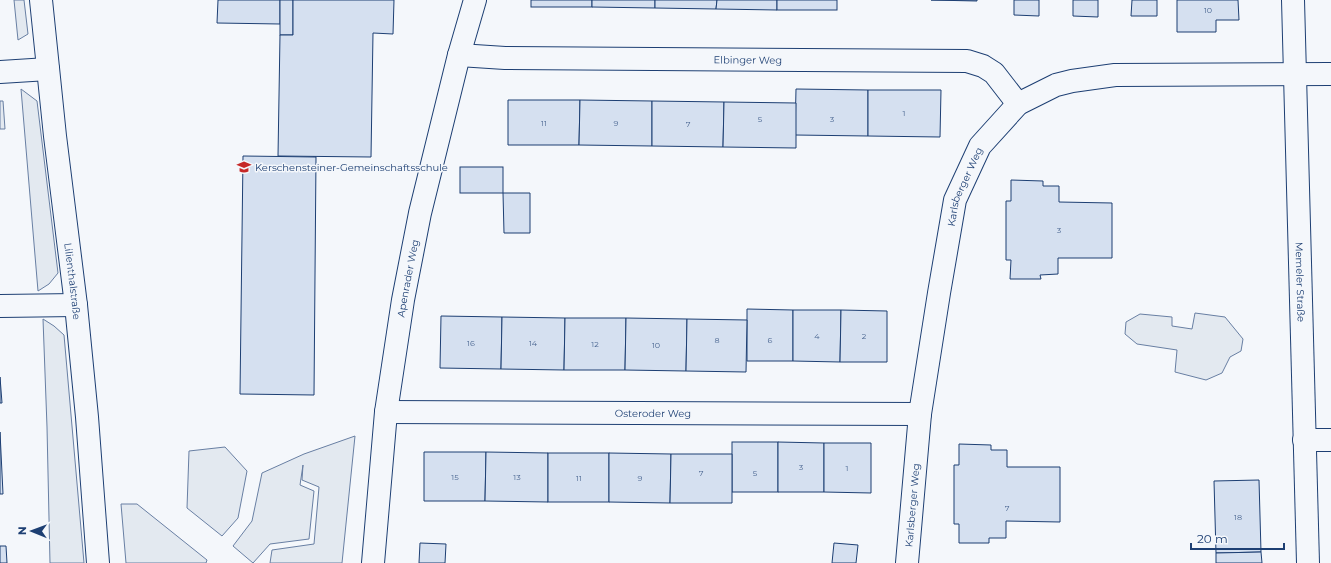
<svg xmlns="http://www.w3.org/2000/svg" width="1331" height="563" font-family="Montserrat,sans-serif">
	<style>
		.green { fill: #e3e9f0; stroke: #687fa3 }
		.building { fill: #d5e0f0; stroke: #1d3f73 }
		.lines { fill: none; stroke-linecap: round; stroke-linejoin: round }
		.minor-casing { stroke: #1d3f73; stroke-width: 24 }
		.minor { stroke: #f4f7fb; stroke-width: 22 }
		.labels { text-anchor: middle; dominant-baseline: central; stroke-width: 3; stroke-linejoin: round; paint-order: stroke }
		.number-label { font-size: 8px; fill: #4b6792 }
		.street-label { font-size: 10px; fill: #1d3f73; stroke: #f4f7fb }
		.poi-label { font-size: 10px; fill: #1d3f73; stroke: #f4f7fb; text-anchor: start }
	</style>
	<rect width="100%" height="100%" fill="#f4f7fb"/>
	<g class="green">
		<polygon points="14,0 24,0 28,34 18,40"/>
		<polygon points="21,89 37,101 58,273 49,284 38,291"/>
		<polygon points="0,101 3,101 5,129 0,129"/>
		<polygon points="1195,313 1225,317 1243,339 1241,351 1230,357 1222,373 1206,380 1175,372 1177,350 1137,344 1125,334 1126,322 1140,314 1172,317 1172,326 1192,329"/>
		<polygon points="43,319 54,326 64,335 84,563 50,563 47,427"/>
		<polygon points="355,436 342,563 270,563 272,550 314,544 319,487 302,480 303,465 300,485 314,491 309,539 270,544 253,563 233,546 252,521 262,473 304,454"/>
		<polygon points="225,447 247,471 238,518 222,536 187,508 189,451"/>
		<polygon points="121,504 137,504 207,560 206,563 126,563"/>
	</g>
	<g class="building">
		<polygon points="218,0 280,0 280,24 217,23"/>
		<rect x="280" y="0" width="13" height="35"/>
		<polygon points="293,0 394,0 393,34 373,33 371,157 278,156 280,35 293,35"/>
		<rect x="531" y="0" width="61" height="7"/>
		<polygon points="592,0 655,0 655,8 592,7"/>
		<polygon points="655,0 717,0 716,9 655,8"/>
		<polygon points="717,0 777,0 777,10 716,9"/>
		<rect x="777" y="0" width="60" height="10"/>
		<polygon points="931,0 977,0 977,1"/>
		<polygon points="1014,0 1039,0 1039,16 1014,15"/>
		<polygon points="1073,0 1098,0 1098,17 1073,16"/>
		<polygon points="1132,0 1157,0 1157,16 1131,16"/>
		<polygon points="1177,0 1238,0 1239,20 1216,20 1216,32 1177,32"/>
		<polygon points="796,89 868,90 868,136 795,135"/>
		<polygon points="868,90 941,90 940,137 868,136"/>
		<polygon points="508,100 580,100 579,145 508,145"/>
		<polygon points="580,100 652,101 652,146 579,145"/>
		<polygon points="652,101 724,102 723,147 652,146"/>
		<polygon points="724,102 796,103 796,148 723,147"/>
		<polygon points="243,156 316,157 314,395 240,394"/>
		<rect x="460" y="167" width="43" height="26"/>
		<polygon points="1011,180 1043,181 1043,186 1059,186 1059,202 1112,203 1112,258 1058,258 1058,274 1040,275 1041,279 1010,279 1011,260 1006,260 1006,201 1011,201"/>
		<polygon points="503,193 530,193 530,233 504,233"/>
		<polygon points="747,309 793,310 793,361 747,361"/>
		<polygon points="793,310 841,310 840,362 793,361"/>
		<polygon points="841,310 887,311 887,362 840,362"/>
		<polygon points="441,316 502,317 501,369 440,368"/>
		<polygon points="502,317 565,318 564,370 501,369"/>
		<polygon points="565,318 626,318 625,370 564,370"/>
		<polygon points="626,318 687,319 686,371 625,370"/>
		<polygon points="687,319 747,320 746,372 686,371"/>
		<polygon points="0,377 2,403 0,403"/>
		<polygon points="0,432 3,494 0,494"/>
		<rect x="732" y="442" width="46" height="50"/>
		<polygon points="778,442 824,443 824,492 778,492"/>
		<polygon points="824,443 871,443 871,493 824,492"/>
		<polygon points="959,444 991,445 991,450 1007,450 1007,467 1060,467 1060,522 1006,521 1006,538 989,538 989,543 959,543 959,524 954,524 954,465 959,465"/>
		<polygon points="424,452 486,452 485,501 424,501"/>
		<polygon points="486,452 548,453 548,502 485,501"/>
		<rect x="548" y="453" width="61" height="49"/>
		<polygon points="609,453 671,454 670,503 609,502"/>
		<polygon points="671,454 732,454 732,503 670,503"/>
		<polygon points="1259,480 1261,552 1216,553 1214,481"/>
		<polygon points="420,543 446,544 445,563 419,563"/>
		<polygon points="834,543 858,545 856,563 832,563"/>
		<polygon points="0,546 6,546 7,563 0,563"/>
		<polygon points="1261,552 1262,563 1216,563 1216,553"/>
	</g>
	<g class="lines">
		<defs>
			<g id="minor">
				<path id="s1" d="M 41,0 L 55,136 L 76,305 L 87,417 L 98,563"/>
				<path id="s2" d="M 1293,0 L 1308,563"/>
				<path id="s3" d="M 459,55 L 505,58 L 967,61 L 983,66 L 994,73 L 1018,104"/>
				<polyline points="0,72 48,69"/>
				<polyline points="0,306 76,305"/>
				<path id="s4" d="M 386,412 L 920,414"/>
				<polyline points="1304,440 1331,440"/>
				<path id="s5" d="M 373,563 L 386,412 L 403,300 L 420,213 L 459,55 L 475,0"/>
				<path id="s6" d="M 907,563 L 920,414 L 939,293 L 955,200 L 980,146 L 1018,104 L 1056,85 L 1072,81 L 1115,75 L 1331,74"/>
			</g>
		</defs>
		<use href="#minor" class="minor-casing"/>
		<use href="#minor" class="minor"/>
	</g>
	<defs>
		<symbol id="school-bare" viewBox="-9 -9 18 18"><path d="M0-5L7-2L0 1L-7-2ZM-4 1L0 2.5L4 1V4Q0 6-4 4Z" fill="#c62828" stroke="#f4f7fb" stroke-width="2.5" paint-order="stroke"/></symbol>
	</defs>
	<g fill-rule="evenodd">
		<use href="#school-bare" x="234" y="157" width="20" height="20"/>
	</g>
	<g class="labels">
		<g class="number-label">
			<text x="1208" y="10">10</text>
			<text x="904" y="113">1</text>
			<text x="760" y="119">5</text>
			<text x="832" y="119">3</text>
			<text x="544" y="123">11</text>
			<text x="616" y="123">9</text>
			<text x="688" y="124">7</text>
			<text x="1059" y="230">3</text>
			<text x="817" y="336">4</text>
			<text x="864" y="336">2</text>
			<text x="717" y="340">8</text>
			<text x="770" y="340">6</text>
			<text x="471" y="343">16</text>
			<text x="533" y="343">14</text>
			<text x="595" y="344">12</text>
			<text x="656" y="345">10</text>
			<text x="801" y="467">3</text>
			<text x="847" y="468">1</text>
			<text x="701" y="473">7</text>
			<text x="755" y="473">5</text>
			<text x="455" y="477">15</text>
			<text x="517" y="477">13</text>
			<text x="579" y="478">11</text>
			<text x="640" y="478">9</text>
			<text x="1007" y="508">7</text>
			<text x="1238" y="517">18</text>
		</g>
		<g class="street-label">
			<text stroke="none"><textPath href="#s3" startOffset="289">Elbinger Weg</textPath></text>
			<text stroke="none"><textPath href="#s6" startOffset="382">Karlsberger Weg</textPath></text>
			<text stroke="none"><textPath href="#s5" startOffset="287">Apenrader Weg</textPath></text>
			<text stroke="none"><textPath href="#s1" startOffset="283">Lilienthalstraße</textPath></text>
			<text stroke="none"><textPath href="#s2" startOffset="282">Memeler Straße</textPath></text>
			<text stroke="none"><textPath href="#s4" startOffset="267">Osteroder Weg</textPath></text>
			<text stroke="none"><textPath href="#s6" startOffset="58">Karlsberger Weg</textPath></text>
		</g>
		<g class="poi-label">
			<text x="255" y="167">Kerschensteiner-Gemeinschaftsschule</text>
		</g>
	</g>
	<g transform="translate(32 531) rotate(271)" stroke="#f4f7fb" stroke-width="3" paint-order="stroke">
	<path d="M0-3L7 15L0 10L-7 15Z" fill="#1d3f73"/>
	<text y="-6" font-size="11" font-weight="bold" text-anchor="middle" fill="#1d3f73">N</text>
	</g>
	<path d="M1191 543v6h93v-6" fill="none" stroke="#1d3f73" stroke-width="2"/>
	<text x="1197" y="543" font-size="12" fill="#1d3f73" stroke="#f4f7fb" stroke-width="3" paint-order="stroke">20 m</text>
</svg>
